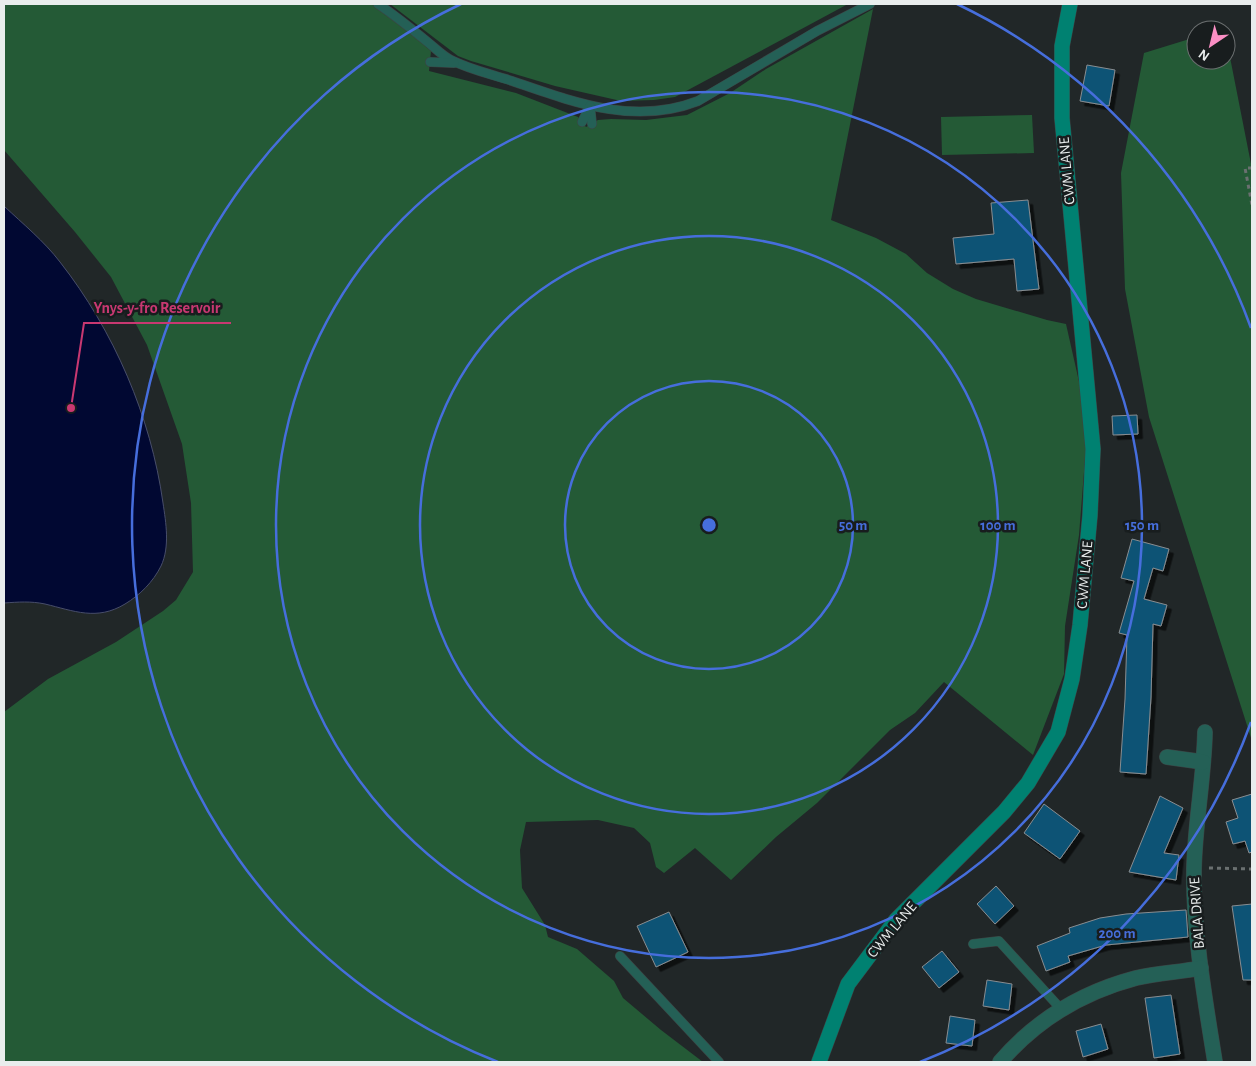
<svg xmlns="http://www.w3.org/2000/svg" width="1256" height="1066" font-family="'Alegreya Sans',sans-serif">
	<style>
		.green { fill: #245a36 }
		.water { fill: #010832; stroke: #474d6a }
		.building { fill: #105374; stroke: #888d91; filter: url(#shadow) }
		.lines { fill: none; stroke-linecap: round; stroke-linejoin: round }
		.lane-casing { stroke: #3d4344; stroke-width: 10 }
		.street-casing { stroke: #3d4344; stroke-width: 16 }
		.secondary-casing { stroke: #3d4344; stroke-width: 16 }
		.path { stroke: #6a7070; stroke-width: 3; stroke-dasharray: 4 4; stroke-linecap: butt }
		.lane { stroke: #246056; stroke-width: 9 }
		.street { stroke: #246056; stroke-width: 15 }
		.secondary { stroke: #008171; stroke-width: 15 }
		.ring { fill: none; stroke: #466edc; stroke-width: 2.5 }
		.labels { text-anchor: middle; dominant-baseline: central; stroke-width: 5; stroke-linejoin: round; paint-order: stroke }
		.street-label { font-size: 15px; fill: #e9eded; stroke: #181d1e }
		.centre { fill: #466edc; stroke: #181d1e; stroke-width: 2.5 }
		.ring-label { font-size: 15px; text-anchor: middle; font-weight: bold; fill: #466edc; stroke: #181d1e; stroke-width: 5; stroke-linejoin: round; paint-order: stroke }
		.leader { fill: none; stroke: #c83871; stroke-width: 2 }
		.callout-dot { fill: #c83871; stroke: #181d1e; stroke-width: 2 }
		.callout-label { font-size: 16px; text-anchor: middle; font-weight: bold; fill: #c83871; stroke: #181d1e; stroke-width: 5; stroke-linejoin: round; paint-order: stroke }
	</style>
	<defs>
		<filter id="shadow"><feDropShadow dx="4.5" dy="4.5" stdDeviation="0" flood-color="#0009"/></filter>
	</defs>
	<rect width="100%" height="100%" fill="#212728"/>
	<g class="green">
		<polygon points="4,4 371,4 387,13 431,51 429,71 516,93 578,117 586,127 598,120 611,119 646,120 687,115 730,93 766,69 873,9 831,220 876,238 906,254 927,273 953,289 976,299 1047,320 1066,324 1080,386 1086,447 1079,535 1065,626 1064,674 1033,755 944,682 915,713 890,730 817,803 776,837 731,880 695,848 664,873 656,867 650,843 634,828 598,820 526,822 520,850 522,888 545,925 548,937 577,949 614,981 623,998 661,1030 703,1062 4,1062 4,712 48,679 116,642 163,611 176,600 193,572 191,503 182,444 147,345 111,277 75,232 4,150"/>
		<polygon points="390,4 848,4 675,97 654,100 621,101 555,86 471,61 458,56"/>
		<polygon points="1196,37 1196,60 1226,60 1226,37 1252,169 1252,741 1149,417 1125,289 1121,173 1144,53"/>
		<polygon points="1032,115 1034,153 942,155 941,117"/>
	</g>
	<path class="water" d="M 4,206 C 23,224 44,241 60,262 C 114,331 151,417 163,503 C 166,523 170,547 161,566 C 153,582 140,595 125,604 C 97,621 74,611 45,604 C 31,601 18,602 4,603 Z"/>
	<g class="building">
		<polygon points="1087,65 1115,70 1109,106 1080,101"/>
		<polygon points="1028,200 1039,289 1017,291 1014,259 956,264 953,238 994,234 991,203"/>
		<polygon points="1137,415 1138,434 1113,435 1112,416"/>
		<polygon points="1132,539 1169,549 1163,571 1153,568 1144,599 1167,605 1161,626 1153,624 1151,697 1146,774 1120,772 1125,699 1127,635 1119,633 1134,581 1121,578"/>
		<polygon points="1252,794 1252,852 1249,853 1245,841 1233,844 1226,822 1238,818 1232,800"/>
		<polygon points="1160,796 1183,808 1164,853 1179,855 1176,880 1129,872"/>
		<polygon points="1044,804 1080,831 1060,859 1024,833"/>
		<polygon points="996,886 1014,906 995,924 977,904"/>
		<polygon points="1252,904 1252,980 1243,980 1232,906"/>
		<polygon points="1186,910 1188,937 1106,945 1068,956 1070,962 1046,971 1037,946 1070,933 1069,928 1100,918 1126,914"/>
		<polygon points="669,912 688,952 656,967 637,926"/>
		<polygon points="942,951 959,972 939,988 922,967"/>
		<polygon points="987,980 1012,984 1009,1010 983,1006"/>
		<polygon points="1171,995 1180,1054 1154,1058 1145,998"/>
		<polygon points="950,1016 975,1020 972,1046 946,1043"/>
		<polygon points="1101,1024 1108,1049 1083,1057 1076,1031"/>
	</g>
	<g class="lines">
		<defs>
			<g id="lane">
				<path d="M 378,4 C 396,16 413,30 430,44 C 436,49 443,56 451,60 C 471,70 491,74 512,81 C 573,102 634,126 698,101 L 817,31 L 870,4"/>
				<polyline points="430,62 454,63"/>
				<polyline points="590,106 592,124"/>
				<polyline points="582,122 590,106"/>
				<polyline points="973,944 999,941 1061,1009"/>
				<polyline points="620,956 719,1062"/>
			</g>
			<g id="street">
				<path d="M 1205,732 C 1204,778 1195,823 1194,869 C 1193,932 1205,1000 1215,1062"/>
				<polyline points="1167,757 1203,762"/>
				<path d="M 1000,1062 C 1036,1020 1083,992 1136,978 C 1157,973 1180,972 1201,968"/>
			</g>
			<polyline id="secondary" points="819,1062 848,984 896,920 1004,812 1028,783 1058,732 1072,679 1080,625 1090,515 1093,449 1062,118 1062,46 1070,4"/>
		</defs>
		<use href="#lane" class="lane-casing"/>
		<use href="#street" class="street-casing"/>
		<use href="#secondary" class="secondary-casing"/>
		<g class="path">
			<polyline points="1252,168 1245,168 1252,205"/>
			<polyline points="1209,868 1252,869"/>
		</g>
		<use href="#lane" class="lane"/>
		<use href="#street" class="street"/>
		<use href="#secondary" class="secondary"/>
	</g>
	<g class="ring">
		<circle cx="709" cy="525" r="144"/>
		<circle cx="709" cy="525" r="289"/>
		<circle cx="709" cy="525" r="433"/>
		<path d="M1251 722A577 577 0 0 1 920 1062M498 1062A577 577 0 0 1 461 4M957 4A577 577 0 0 1 1251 328"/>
	</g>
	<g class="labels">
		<g class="street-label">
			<text transform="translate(1067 171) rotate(-95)">CWM LANE</text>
			<text transform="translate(1085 575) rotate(-85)">CWM LANE</text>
			<text transform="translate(1197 913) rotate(-94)">BALA DRIVE</text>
			<text transform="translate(892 930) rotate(-50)">CWM LANE</text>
		</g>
	</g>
	<circle cx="709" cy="525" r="8" class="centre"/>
	<g class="ring-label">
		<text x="853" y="530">50 m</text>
		<text x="998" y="530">100 m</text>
		<text x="1142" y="530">150 m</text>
		<text x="1117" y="938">200 m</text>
	</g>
	<path class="leader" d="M71 408L84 323H231"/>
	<circle class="callout-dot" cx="71" cy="408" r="5"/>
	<g class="callout-label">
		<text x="157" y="313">Ynys-y-fro Reservoir</text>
	</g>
	<rect width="1256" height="1066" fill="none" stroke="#e9eded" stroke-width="10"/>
	<g transform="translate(1211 45) rotate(215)"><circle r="24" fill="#181d1e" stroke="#6c7071"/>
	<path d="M0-4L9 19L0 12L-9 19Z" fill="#fb8fc4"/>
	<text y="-8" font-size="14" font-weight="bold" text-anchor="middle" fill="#e9eded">N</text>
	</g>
</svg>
